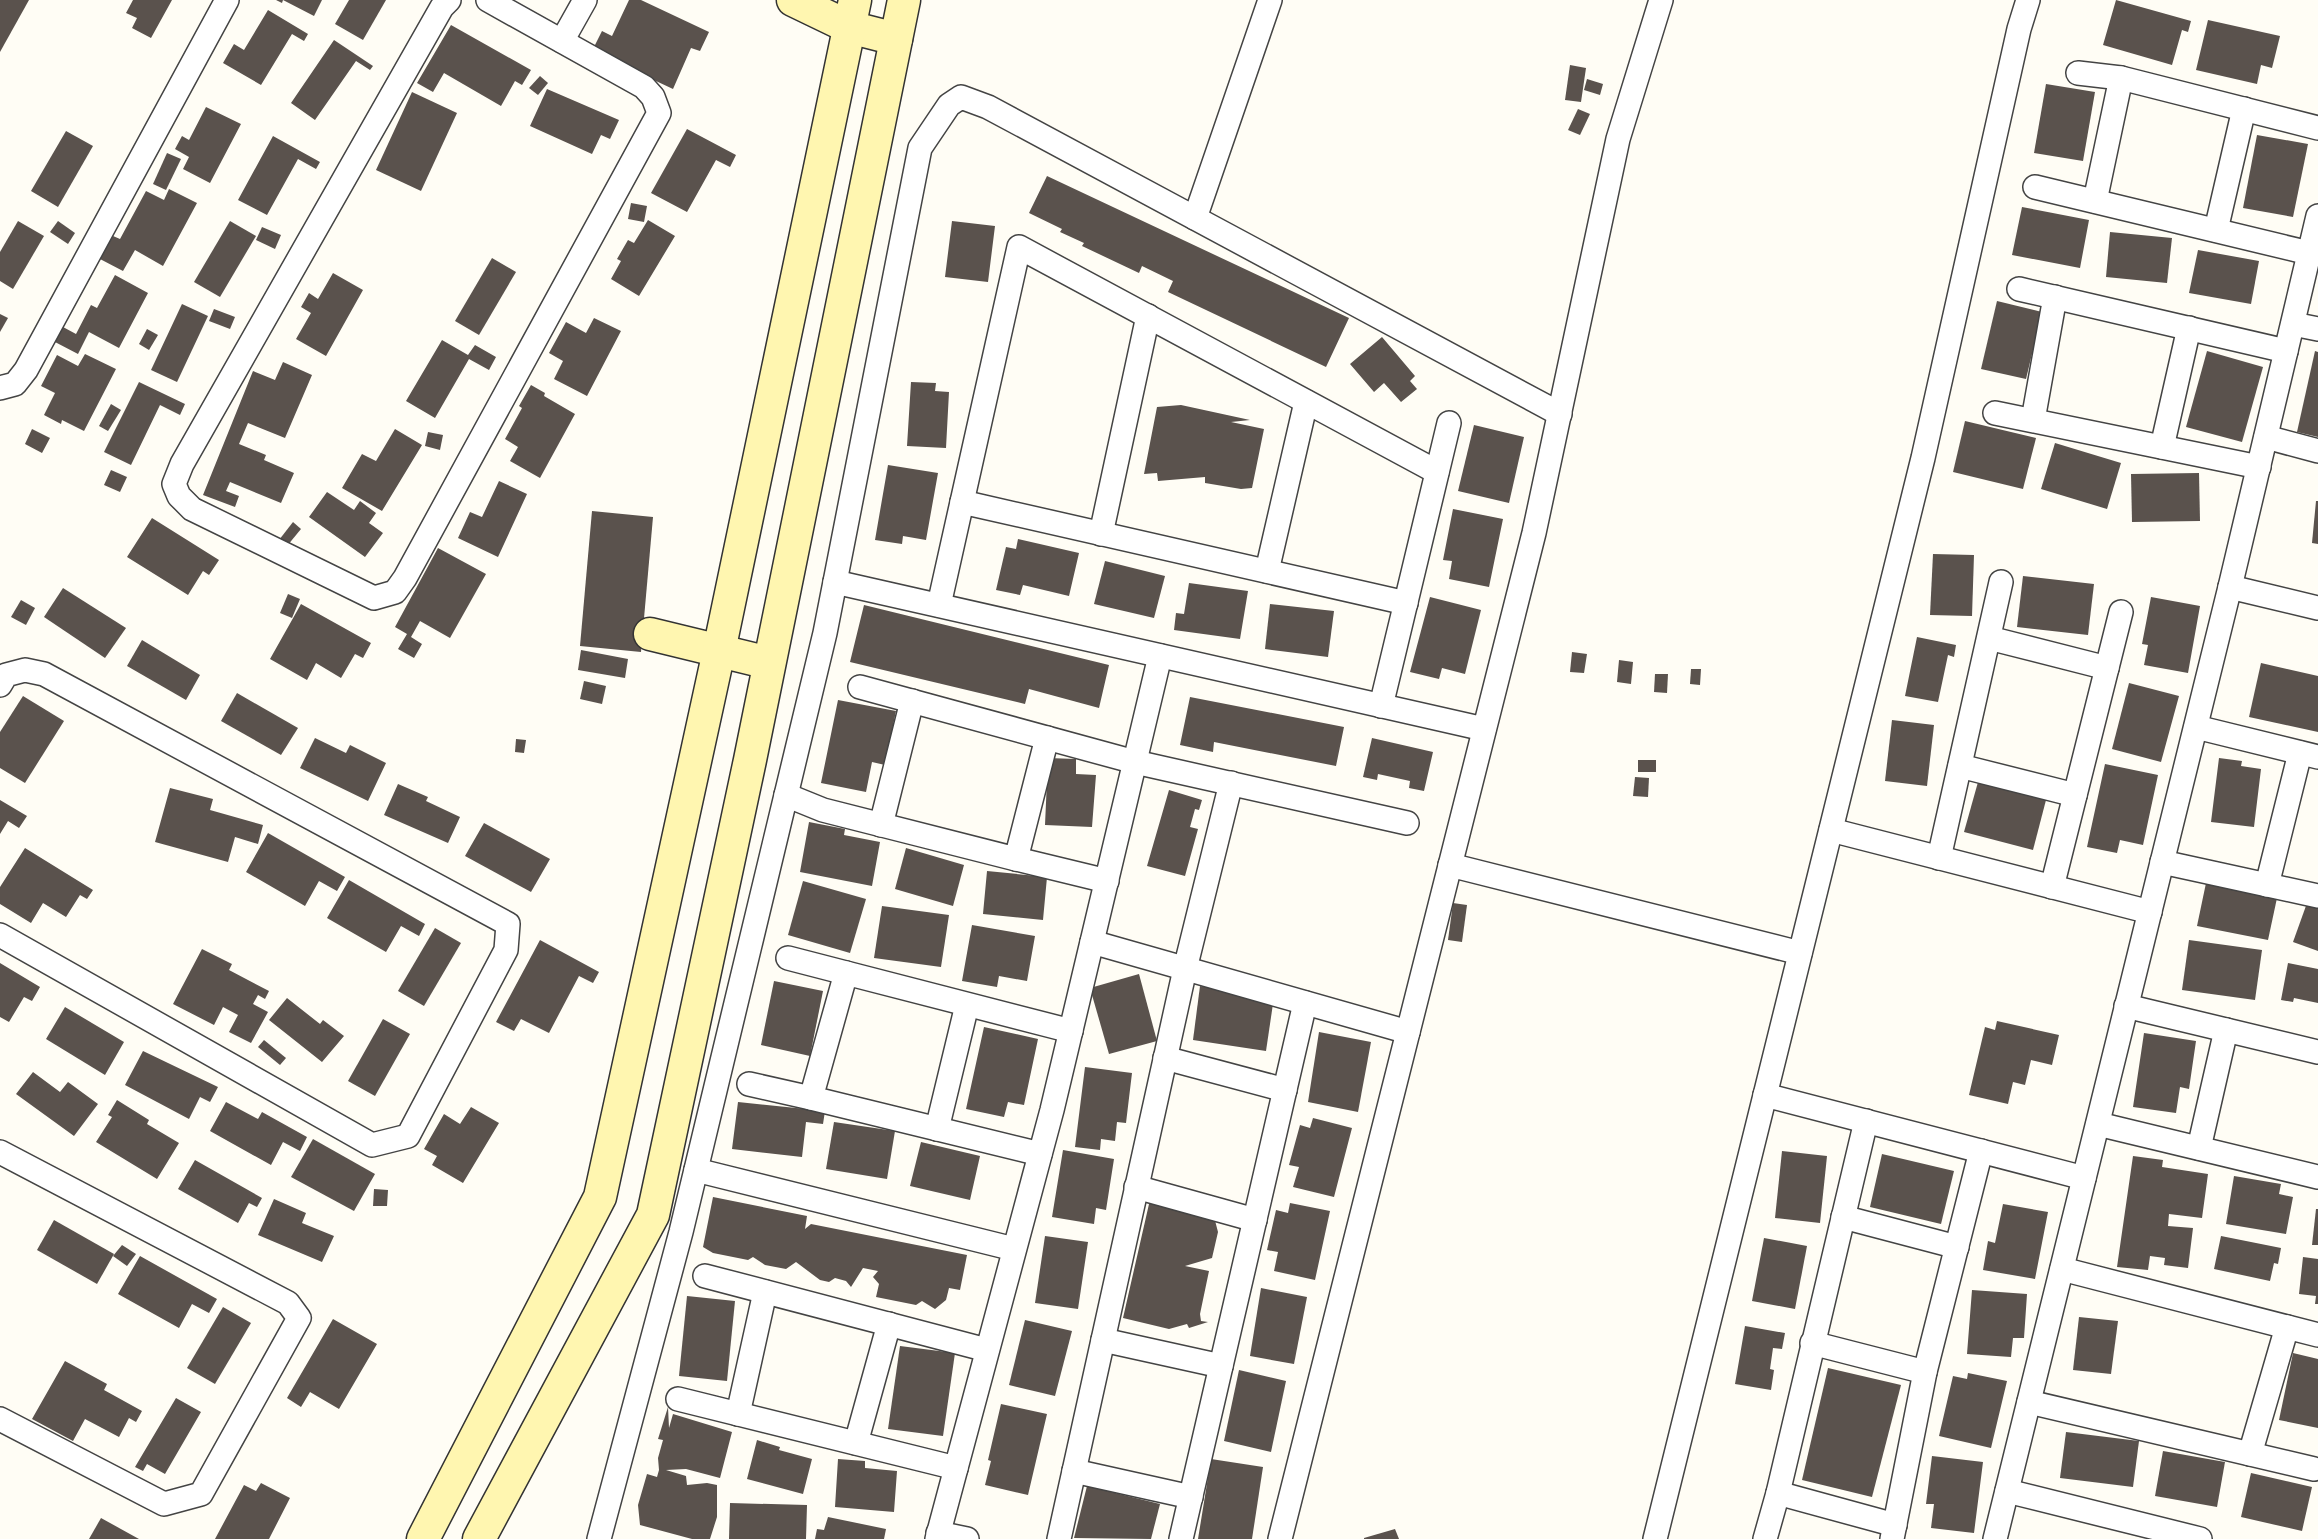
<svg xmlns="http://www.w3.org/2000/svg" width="2318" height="1539" font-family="'Crimson Pro',serif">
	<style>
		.building { fill: #5a524d }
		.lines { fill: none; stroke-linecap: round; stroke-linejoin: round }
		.street-casing { stroke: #444; stroke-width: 26 }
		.secondary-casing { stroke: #333; stroke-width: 35 }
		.street { stroke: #fff; stroke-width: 23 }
		.secondary { stroke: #fff6b0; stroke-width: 32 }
	</style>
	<rect width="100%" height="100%" fill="#fffdf5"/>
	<g class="building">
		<polygon points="0,0 29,0 0,52"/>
		<polygon points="133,0 172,0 151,38 132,28 137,18 126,13"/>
		<polygon points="276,0 322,0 314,16 283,0 282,3"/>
		<polygon points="349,0 386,0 363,40 335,24"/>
		<polygon points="629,0 641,0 709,32 700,51 691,48 673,89 592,51 602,31 612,36"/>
		<polygon points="2116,0 2191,21 2188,32 2182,30 2172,65 2103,45"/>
		<polygon points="268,10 308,34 304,41 292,34 261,85 223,63 234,44 244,50"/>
		<polygon points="2208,20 2280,36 2272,68 2261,65 2257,84 2196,70"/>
		<polygon points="451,25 531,70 522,85 515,81 501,106 444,73 433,92 417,83"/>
		<polygon points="334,40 373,66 370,70 356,61 315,120 291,103"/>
		<polygon points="1570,65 1586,68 1581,102 1565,100"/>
		<polygon points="540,76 548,83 538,95 529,88"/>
		<polygon points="1587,79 1603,84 1600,95 1584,90"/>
		<polygon points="2046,84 2095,92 2083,161 2034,153"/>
		<polygon points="547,89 619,120 610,139 601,135 592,154 530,126"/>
		<polygon points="412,92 457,113 421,191 376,170"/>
		<polygon points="206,107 241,124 210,183 183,169 189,157 175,149 182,136 189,140"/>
		<polygon points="1578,109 1590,114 1580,135 1568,130"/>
		<polygon points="687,129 736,155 730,167 716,160 687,212 651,193"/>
		<polygon points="66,131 93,146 58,207 31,191"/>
		<polygon points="2257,135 2308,144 2293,217 2243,208"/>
		<polygon points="273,136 320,162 316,169 298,159 267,215 238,200"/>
		<polygon points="167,153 181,159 166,190 153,184"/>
		<polygon points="1047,176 1349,318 1326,367 1168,292 1173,281 1142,266 1139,273 1082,246 1084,243 1060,232 1062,229 1029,213"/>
		<polygon points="169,189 197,203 163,266 135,250 123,271 100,259 113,236 120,239 146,191 164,200"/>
		<polygon points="631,203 647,206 644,222 628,219"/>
		<polygon points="2022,207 2089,220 2080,268 2012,255"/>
		<polygon points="648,220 675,236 639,296 611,279 621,261 617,259 628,240 634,243"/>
		<polygon points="18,221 44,236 13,289 0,281 0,252"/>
		<polygon points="58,221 75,233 68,244 50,232"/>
		<polygon points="230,221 256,236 220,297 194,282"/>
		<polygon points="952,221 995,226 988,282 945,277"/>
		<polygon points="262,227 281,235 275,249 256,240"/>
		<polygon points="2110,232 2172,238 2167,283 2106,277"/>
		<polygon points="2198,250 2259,261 2251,304 2189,293"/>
		<polygon points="492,258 516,272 479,335 455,321"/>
		<polygon points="333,273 363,290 326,356 296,339 311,313 301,307 309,293 318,299"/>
		<polygon points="115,275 148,293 119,348 89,332 78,354 55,342 63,327 76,334 91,305 97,308"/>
		<polygon points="1997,301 2042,312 2026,379 1981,369"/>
		<polygon points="182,304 208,316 177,382 151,370"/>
		<polygon points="214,309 235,317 230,329 209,321"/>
		<polygon points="0,314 8,318 0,332"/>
		<polygon points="594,318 621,331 587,396 554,379 563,361 549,353 566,322 586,333"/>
		<polygon points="147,329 158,335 149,350 139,344"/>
		<polygon points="1382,337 1415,376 1410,381 1417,389 1401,402 1384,383 1374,392 1350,364"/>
		<polygon points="442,340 468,355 475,345 496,357 489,370 469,359 435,418 406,401"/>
		<polygon points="2207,351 2263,367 2242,442 2186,427"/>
		<polygon points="2315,351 2318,352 2318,437 2297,432"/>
		<polygon points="85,354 116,369 84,431 62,420 61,424 44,415 55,393 41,386 57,355 78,366"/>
		<polygon points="283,362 312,375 285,438 248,423 239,444 266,455 264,460 294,473 281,503 230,482 226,491 239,496 235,507 203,495 253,371 275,380"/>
		<polygon points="139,382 185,404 180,415 160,405 131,465 104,452"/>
		<polygon points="911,382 936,383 935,391 949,392 946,448 907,446"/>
		<polygon points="531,385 545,393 544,396 575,414 540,478 510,461 518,447 505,439 522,408 519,406"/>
		<polygon points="111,404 121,410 108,431 99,426"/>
		<polygon points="1181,405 1250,420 1231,422 1264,429 1252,488 1241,489 1205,483 1205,477 1158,481 1157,473 1144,474 1157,407"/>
		<polygon points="1965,421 2036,438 2023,489 1953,472"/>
		<polygon points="1474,425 1524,437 1509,503 1458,491"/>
		<polygon points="32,429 50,438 42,453 25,444"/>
		<polygon points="395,429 422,445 382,511 342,488 362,454 376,461"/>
		<polygon points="428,432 443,435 440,450 425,446"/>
		<polygon points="2055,443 2121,463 2107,509 2041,489"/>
		<polygon points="888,465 938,473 926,540 903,536 902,544 875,540"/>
		<polygon points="111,470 127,477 120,492 104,485"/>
		<polygon points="2199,473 2200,521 2132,522 2131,474"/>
		<polygon points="499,481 527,494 498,557 458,538 470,512 482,517"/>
		<polygon points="327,492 354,510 360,501 376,513 369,523 383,533 365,557 309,517"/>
		<polygon points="2316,501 2318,501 2318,544 2312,543"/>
		<polygon points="1453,509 1503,519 1489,587 1449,579 1452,561 1443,560"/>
		<polygon points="592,511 653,517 641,652 580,646"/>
		<polygon points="152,518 219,560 209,575 203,571 188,595 127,557"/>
		<polygon points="293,522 301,529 287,546 279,540"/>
		<polygon points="1018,539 1079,553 1069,596 1023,585 1020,595 996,590 1006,547 1016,549"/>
		<polygon points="438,548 486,574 450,638 420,621 411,637 422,644 414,658 398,649 407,634 395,627"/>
		<polygon points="1933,554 1974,555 1972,616 1930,615"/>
		<polygon points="1105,561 1165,576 1154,618 1094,604"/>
		<polygon points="2023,576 2094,584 2088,635 2017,627"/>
		<polygon points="1189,583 1248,591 1240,639 1174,630 1176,613 1184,614"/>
		<polygon points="63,588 126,628 105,658 44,617"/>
		<polygon points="288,594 300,599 292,618 280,613"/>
		<polygon points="1430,597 1481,610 1465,674 1442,668 1439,679 1410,672"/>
		<polygon points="2151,597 2200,606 2188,673 2144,665 2148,645 2142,644"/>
		<polygon points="21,600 35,608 26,625 11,617"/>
		<polygon points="301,604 371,643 363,658 355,654 341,678 316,663 307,680 270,659"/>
		<polygon points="1270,604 1334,611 1328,657 1265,649"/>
		<polygon points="864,605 1109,665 1099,708 1029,689 1025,704 850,662"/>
		<polygon points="1917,637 1956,645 1954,657 1948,655 1938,702 1905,696"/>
		<polygon points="142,640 200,675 186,700 127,666"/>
		<polygon points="581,650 628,659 625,678 578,670"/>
		<polygon points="1572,652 1587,654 1584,673 1570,672"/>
		<polygon points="1619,660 1633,662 1631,684 1617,682"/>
		<polygon points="2261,663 2318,676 2318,732 2249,717"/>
		<polygon points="1691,669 1701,669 1700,685 1690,684"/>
		<polygon points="1655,674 1668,674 1667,693 1654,692"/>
		<polygon points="584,681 606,686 602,704 580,699"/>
		<polygon points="2129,683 2179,696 2161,762 2112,749"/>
		<polygon points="237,693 298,728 281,755 221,721"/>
		<polygon points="23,696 64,721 25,783 0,768 0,732"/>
		<polygon points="1190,697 1344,727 1336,766 1214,742 1213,752 1180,745"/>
		<polygon points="838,700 896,711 885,765 872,762 866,792 821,783"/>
		<polygon points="1892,720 1934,725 1927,786 1885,781"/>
		<polygon points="315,738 346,753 350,745 386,763 368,801 300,768"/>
		<polygon points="1372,738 1433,752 1424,791 1409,788 1410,781 1378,774 1377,780 1363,777"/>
		<polygon points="516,739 526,740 524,753 515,752"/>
		<polygon points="1048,758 1076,759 1076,774 1096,775 1092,827 1045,825"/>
		<polygon points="2219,758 2242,761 2241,766 2261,769 2254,827 2211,822"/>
		<rect x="1638" y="760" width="18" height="12"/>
		<polygon points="2105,764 2158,775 2143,845 2120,840 2117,853 2087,847"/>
		<polygon points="1635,777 1649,778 1648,797 1633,796"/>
		<polygon points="1978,782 2046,800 2033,850 1964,832"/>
		<polygon points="398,784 428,797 426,801 460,817 448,843 384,815"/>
		<polygon points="170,788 213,799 210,810 263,825 258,844 235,837 228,862 155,842"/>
		<polygon points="1169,790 1202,800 1199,810 1195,809 1190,827 1198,829 1185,876 1147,866"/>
		<polygon points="0,800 27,816 19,828 8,821 0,834"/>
		<polygon points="809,822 845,829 844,835 880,842 872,886 800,872"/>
		<polygon points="484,823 550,859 531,892 465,856"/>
		<polygon points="268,833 345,877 337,891 319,881 305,906 246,872"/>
		<polygon points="25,848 93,890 87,899 80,895 66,917 43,903 31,923 0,904 0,887"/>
		<polygon points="906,848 964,865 953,906 895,889"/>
		<polygon points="987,871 1047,877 1043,920 983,914"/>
		<polygon points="349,880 425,924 419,936 401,926 386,952 327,918"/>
		<polygon points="803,881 866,899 850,953 788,935"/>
		<polygon points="2206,883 2277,898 2268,940 2197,926"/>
		<polygon points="1453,903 1467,905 1462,942 1448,940"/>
		<polygon points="2307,903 2318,906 2318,951 2293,942"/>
		<polygon points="882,906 949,915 941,967 874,958"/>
		<polygon points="972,925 1035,936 1027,981 999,976 997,987 962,981"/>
		<polygon points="435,928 461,943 424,1006 398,991"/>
		<polygon points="540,940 599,972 593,983 579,976 549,1033 521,1019 514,1031 496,1022"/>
		<polygon points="2189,940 2262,950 2255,1000 2182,990"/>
		<polygon points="202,949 232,964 229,970 269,991 265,999 258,995 253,1004 268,1012 251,1043 229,1032 238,1015 223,1007 214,1025 173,1004"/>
		<polygon points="0,963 40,987 32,1001 24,997 9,1022 0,1017"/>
		<polygon points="2288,963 2318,969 2318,1003 2294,998 2293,1002 2281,1000"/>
		<polygon points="1139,974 1157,1041 1109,1054 1090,988"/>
		<polygon points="774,981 823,991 810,1056 761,1045"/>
		<polygon points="1200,986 1274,997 1266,1051 1193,1040"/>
		<polygon points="287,998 320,1024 323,1020 344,1036 322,1062 269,1020"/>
		<polygon points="65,1007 124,1042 105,1075 46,1039"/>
		<polygon points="383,1019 410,1034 375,1096 348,1081"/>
		<polygon points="1997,1021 2059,1035 2052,1065 2031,1060 2025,1085 2013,1082 2008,1104 1969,1095 1985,1027 1995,1030"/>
		<polygon points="984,1027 1038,1039 1024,1105 1008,1102 1004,1117 966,1109"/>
		<polygon points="1319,1032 1371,1042 1358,1112 1308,1102"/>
		<polygon points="2144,1033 2196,1041 2189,1089 2180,1087 2176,1113 2133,1107"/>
		<polygon points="264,1040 286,1058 280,1065 258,1047"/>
		<polygon points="143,1051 218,1087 210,1102 200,1097 189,1119 125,1085"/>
		<polygon points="1085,1067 1132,1073 1126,1123 1117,1122 1115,1141 1101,1139 1100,1150 1075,1147"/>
		<polygon points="33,1072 60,1092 68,1082 98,1104 74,1136 16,1094"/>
		<polygon points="117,1100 149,1120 147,1124 179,1143 157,1179 96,1142 112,1117 108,1115"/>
		<polygon points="226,1102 258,1119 262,1112 307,1137 300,1151 283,1142 271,1165 210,1131"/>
		<polygon points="738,1102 825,1111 823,1124 806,1122 802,1157 732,1149"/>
		<polygon points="471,1107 499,1123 463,1183 432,1165 437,1156 424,1149 444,1114 460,1124"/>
		<polygon points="1313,1118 1352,1128 1334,1197 1293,1187 1299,1167 1289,1165 1300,1125 1310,1128"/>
		<polygon points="834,1122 895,1131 887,1179 826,1169"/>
		<polygon points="313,1139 375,1174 354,1211 291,1177"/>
		<polygon points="921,1142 980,1156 970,1200 910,1186"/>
		<polygon points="1063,1150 1114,1159 1106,1210 1096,1208 1094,1224 1052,1217"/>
		<polygon points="1782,1151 1827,1156 1820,1223 1775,1218"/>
		<polygon points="1882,1154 1954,1171 1941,1224 1870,1207"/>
		<polygon points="2133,1156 2163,1160 2162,1167 2208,1174 2202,1218 2169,1214 2168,1226 2193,1228 2188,1268 2164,1265 2165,1258 2150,1256 2148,1270 2117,1267"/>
		<polygon points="195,1160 262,1198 257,1207 249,1203 238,1223 178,1189"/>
		<polygon points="2234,1176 2281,1184 2279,1194 2293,1197 2286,1234 2226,1224"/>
		<polygon points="374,1189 388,1190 387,1206 373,1206"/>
		<polygon points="713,1197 807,1216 805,1229 811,1224 967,1255 960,1290 949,1288 946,1300 935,1309 922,1301 916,1305 876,1297 879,1284 873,1277 878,1271 863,1268 851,1287 846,1281 835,1278 829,1282 820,1280 796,1262 786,1269 765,1265 753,1257 748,1260 713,1253 703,1247"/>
		<polygon points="274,1199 306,1213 302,1223 334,1236 322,1262 258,1235"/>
		<polygon points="1168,1199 1212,1209 1218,1232 1212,1258 1185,1266 1209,1271 1200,1314 1201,1321 1208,1322 1189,1328 1187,1324 1169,1329 1123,1318 1149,1204"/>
		<polygon points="1290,1203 1330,1211 1315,1280 1274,1271 1278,1252 1267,1250 1276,1210 1288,1213"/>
		<polygon points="2003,1204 2048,1212 2035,1279 1983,1270 1988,1241 1995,1243"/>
		<polygon points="2316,1209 2318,1209 2318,1245 2312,1245"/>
		<polygon points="54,1220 114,1254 97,1284 37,1250"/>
		<polygon points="1045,1236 1088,1242 1078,1309 1035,1303"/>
		<polygon points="2221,1236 2281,1248 2278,1264 2274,1263 2270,1281 2214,1269"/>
		<polygon points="1764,1238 1807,1246 1795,1309 1752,1301"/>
		<polygon points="122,1245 136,1254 127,1266 113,1256"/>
		<polygon points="140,1256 217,1299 209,1313 192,1304 179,1328 118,1294"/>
		<polygon points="2303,1257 2318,1259 2318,1304 2315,1304 2316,1296 2299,1294"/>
		<polygon points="1261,1288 1307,1297 1294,1364 1250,1356"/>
		<polygon points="1972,1290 2027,1294 2024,1338 2013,1338 2011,1357 1967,1354"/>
		<polygon points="687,1296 735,1301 727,1381 679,1376"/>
		<polygon points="223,1307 251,1323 215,1384 187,1368"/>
		<polygon points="2079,1317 2118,1321 2111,1374 2073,1370"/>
		<polygon points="333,1319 377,1344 339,1409 310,1392 301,1407 287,1398"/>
		<polygon points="1025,1320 1072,1331 1055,1396 1009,1385"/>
		<polygon points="1745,1326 1785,1333 1782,1349 1773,1348 1770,1369 1774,1370 1771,1390 1735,1384"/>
		<polygon points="900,1346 955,1353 943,1436 888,1429"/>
		<polygon points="2293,1353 2318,1359 2318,1428 2279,1420"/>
		<polygon points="65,1361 107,1384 104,1390 142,1411 136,1422 129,1418 119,1437 85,1419 73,1441 32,1419"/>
		<polygon points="1828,1368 1901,1385 1872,1497 1802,1480"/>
		<polygon points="1239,1370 1286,1381 1271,1452 1224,1441"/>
		<polygon points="1968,1373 2007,1381 1991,1448 1939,1436 1953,1376 1967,1379"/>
		<polygon points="176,1398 201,1412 165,1474 147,1464 143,1471 135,1467"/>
		<polygon points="1001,1404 1047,1414 1028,1495 985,1485 991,1461 988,1460"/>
		<polygon points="668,1407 669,1428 673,1414 732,1432 720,1478 686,1469 666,1470 686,1476 687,1485 707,1483 717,1485 717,1517 710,1539 692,1539 640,1525 638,1505 647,1474 657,1477 659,1470 658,1458 663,1440 658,1439"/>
		<polygon points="2066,1432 2139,1441 2133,1487 2060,1478"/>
		<polygon points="757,1440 780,1447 779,1450 812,1459 803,1494 747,1479"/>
		<polygon points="2163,1451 2225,1462 2217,1507 2155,1496"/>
		<polygon points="1932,1456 1983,1462 1974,1533 1931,1528 1934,1504 1926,1504"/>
		<polygon points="838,1459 865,1461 865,1468 897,1471 894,1512 835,1507"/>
		<polygon points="1211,1459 1263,1467 1252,1539 1198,1539"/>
		<polygon points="2251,1473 2312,1487 2302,1531 2241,1517"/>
		<polygon points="261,1483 290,1498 269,1539 215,1539 244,1485 256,1491"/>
		<polygon points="1087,1486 1160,1504 1151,1539 1074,1538"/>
		<polygon points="730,1503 807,1505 806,1539 729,1539"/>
		<polygon points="828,1517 886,1529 884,1539 815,1539 817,1529 824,1530"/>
		<polygon points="101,1518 139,1539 89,1539"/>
		<polygon points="1395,1529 1399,1539 1364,1539 1364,1538"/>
	</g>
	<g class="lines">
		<defs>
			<g id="street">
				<polyline points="449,0 442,7 182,464 174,484 179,496 192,509 374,598 395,592 405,578 659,113 653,97 644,87 488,0"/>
				<polyline points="562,41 585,0"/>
				<polyline points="2078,73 2121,78 2318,128"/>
				<polyline points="2035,187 2309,253"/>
				<polyline points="2095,201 2121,78"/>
				<polyline points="1195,218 1270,0"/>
				<polyline points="2216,230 2244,109"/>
				<polyline points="2019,289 2286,351"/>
				<polyline points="2293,324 2318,329"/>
				<polyline points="0,388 15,384 26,370 227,0"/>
				<polyline points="1995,413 2259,467"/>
				<polyline points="2033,420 2055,297"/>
				<polyline points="2266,437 2318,451"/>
				<polyline points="2162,447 2189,328"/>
				<polyline points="962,502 1406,603"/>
				<polyline points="1101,534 1148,316"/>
				<polyline points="1267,571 1306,402"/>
				<polyline points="835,582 1484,729"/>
				<polyline points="2230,587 2318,608"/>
				<polyline points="939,605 1019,247 1437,472"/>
				<polyline points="1989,638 2107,668"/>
				<polyline points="0,685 6,675 25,670 44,674 508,924 506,950 408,1136 372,1145 0,935"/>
				<polyline points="860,687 1135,762 1407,823"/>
				<polyline points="1381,706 1449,423"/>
				<polyline points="2196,727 2318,757"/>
				<polyline points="1960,766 2075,795"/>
				<polyline points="786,795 823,810 1016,859 1047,738"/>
				<polyline points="881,825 912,701"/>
				<polyline points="1831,830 2150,912"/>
				<polyline points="1939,858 2001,582"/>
				<polyline points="1016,859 1107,881"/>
				<polyline points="2162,862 2318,896"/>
				<polyline points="1450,865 1800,953"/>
				<polyline points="2267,885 2300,753"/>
				<polyline points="2052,887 2121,612"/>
				<polyline points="1092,942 1408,1032"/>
				<polyline points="788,958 846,973"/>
				<polyline points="2126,1006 2318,1052"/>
				<polyline points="1165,1058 1285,1090"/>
				<polyline points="749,1084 811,1098"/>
				<polyline points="1765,1095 2084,1178"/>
				<polyline points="2098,1124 2318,1177"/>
				<polyline points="937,1129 967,1005"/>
				<polyline points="2199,1148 2226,1030"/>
				<polyline points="0,1152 288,1303 299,1318 201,1494 164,1504 0,1419"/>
				<polyline points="1040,1154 811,1098 846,973 1071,1031"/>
				<polyline points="696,1170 1014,1249"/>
				<polyline points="1136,1187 1255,1220"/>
				<polyline points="1843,1217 1957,1247"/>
				<polyline points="2062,1269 2318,1335"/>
				<polyline points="705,1276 987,1350"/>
				<polyline points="1103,1340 1221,1366"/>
				<polyline points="1812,1343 1925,1372"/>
				<polyline points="678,1399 956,1468"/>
				<polyline points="2029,1402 2314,1469"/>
				<polyline points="738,1414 765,1292"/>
				<polyline points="856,1443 889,1324"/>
				<polyline points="2250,1454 2287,1327"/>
				<polyline points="1074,1471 1191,1497"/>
				<polyline points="2007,1491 2200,1539"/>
				<polyline points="1778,1493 1866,1121"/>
				<polyline points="938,1533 967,1539"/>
				<polyline points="599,1539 681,1232 825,633 920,148 949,105 961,97 988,107 1560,414"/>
				<polyline points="937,1539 1052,1110 1160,656"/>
				<polyline points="1059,1539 1185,969 1231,783"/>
				<polyline points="1181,1539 1305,1003"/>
				<polyline points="1280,1539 1534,533 1618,139 1661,0"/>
				<polyline points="1655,1539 1923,458 2019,29 2028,0"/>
				<polyline points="1765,1539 1778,1493 1895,1525"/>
				<polyline points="1892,1539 1925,1372 1981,1151"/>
				<polyline points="1995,1539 2230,587 2318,216"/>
			</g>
			<g id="secondary">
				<polyline points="793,0 849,27 896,39"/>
				<polyline points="650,634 769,663"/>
				<polyline points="423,1539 600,1197 719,651 855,0"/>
				<polyline points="479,1539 653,1215 750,760 904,0"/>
			</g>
		</defs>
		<use href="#street" class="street-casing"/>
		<use href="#secondary" class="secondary-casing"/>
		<use href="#street" class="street"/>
		<use href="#secondary" class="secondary"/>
	</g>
</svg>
